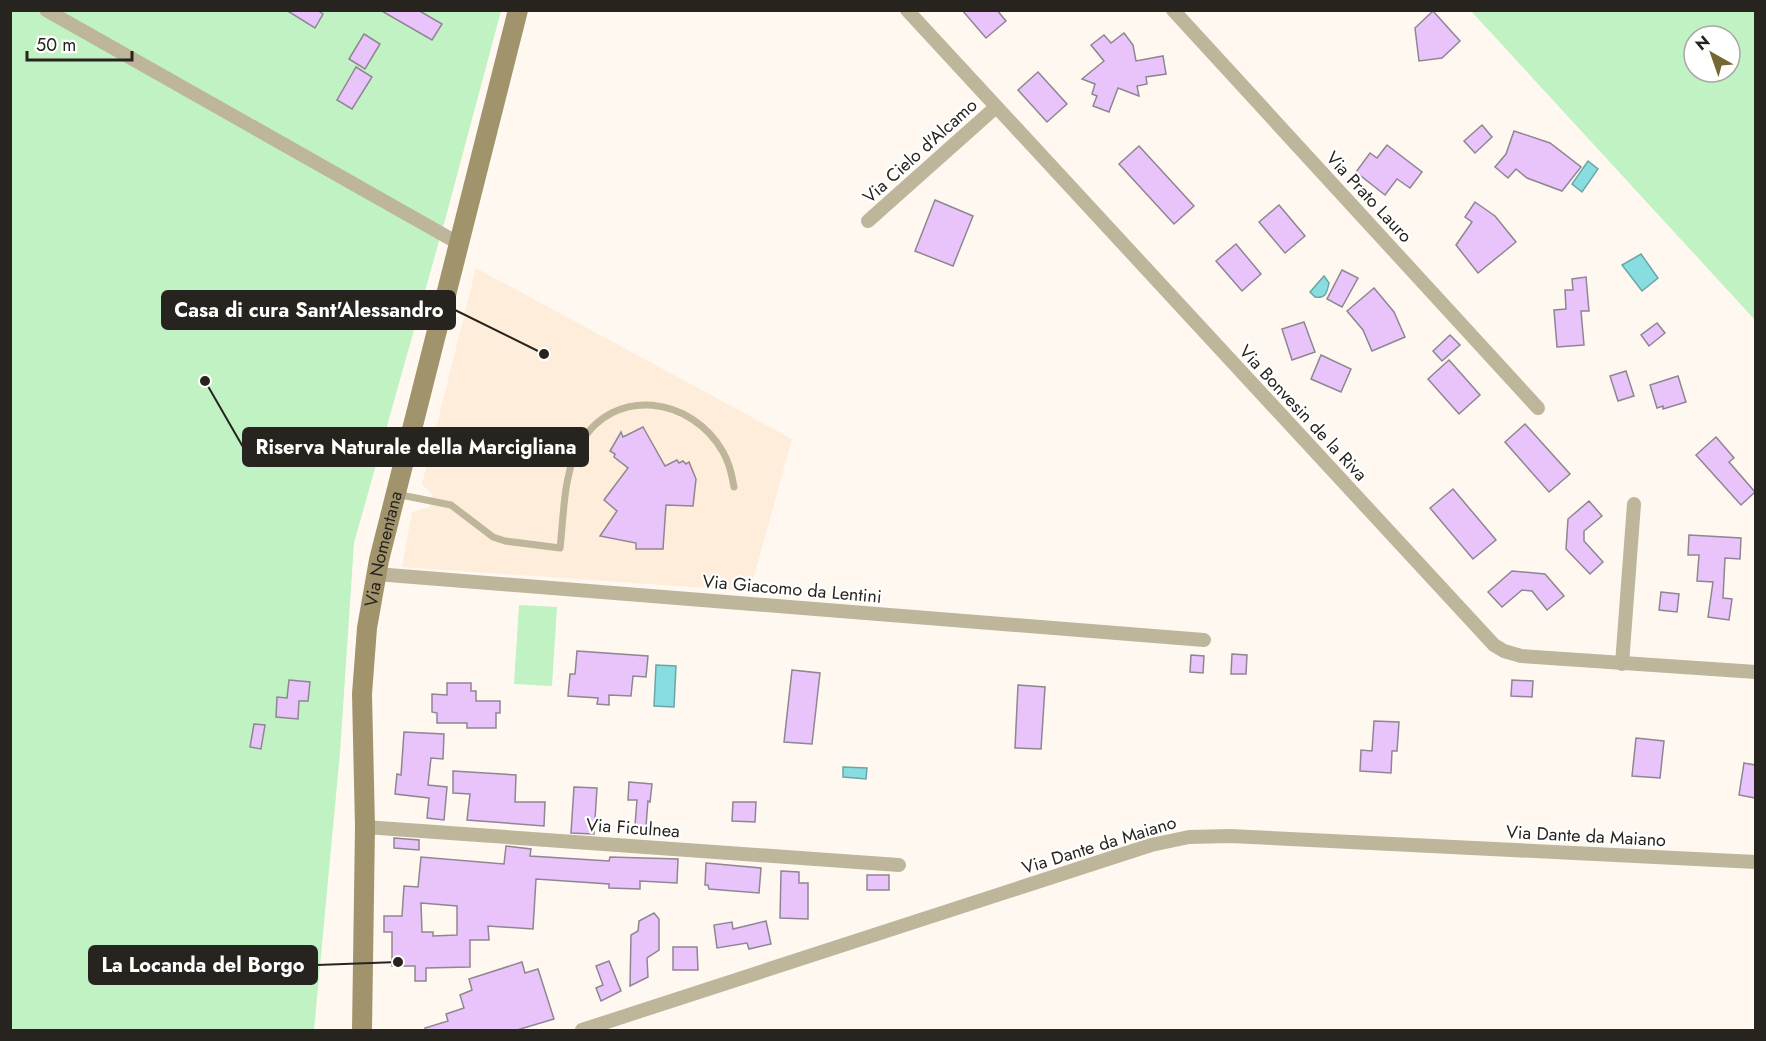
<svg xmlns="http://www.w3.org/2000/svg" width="1766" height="1041" font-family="Jost,sans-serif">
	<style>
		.built { fill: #fdedda }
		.green { fill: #c0f2c3; fill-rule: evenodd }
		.water { fill: #88dde1; stroke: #6ba6a7; stroke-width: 1.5 }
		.building { fill: #e9c4fa; stroke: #8e8692; stroke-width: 1.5; fill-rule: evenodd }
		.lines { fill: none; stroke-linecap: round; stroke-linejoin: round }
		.service { stroke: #beb69b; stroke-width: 7 }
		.minor { stroke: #beb69b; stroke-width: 14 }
		.secondary { stroke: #a1946d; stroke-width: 20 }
		.labels { text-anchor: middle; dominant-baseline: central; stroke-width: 4.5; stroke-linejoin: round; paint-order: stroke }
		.street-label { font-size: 18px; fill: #27241f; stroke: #fff }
		.leader { fill: none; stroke: #27241f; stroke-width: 2 }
		.callout-dot { fill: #27241f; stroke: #fff; stroke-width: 2 }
		.callout { fill: #27241f; stroke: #27241f; stroke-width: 2 }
		.callout-label { font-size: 20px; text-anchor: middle; font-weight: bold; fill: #fff }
	</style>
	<rect width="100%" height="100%" fill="#fff8f0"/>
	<polygon class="built" points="476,268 792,439 750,591 402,567 412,512 430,507 432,494 422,484"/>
	<g class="green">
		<polygon points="10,11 501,11 445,220 354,543 340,753 314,1030 11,1030"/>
		<path d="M 1471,11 L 1755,11 L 1755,320 ZM 1694,36 L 1730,36 L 1730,72 L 1694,72 Z"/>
		<polygon points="519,605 557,607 552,686 514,684"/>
	</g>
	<g class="water">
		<polygon points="1588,161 1598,169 1582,192 1572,184"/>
		<polygon points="1641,254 1658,278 1642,291 1622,265"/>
		<path d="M 1324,276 L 1329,283 C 1327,292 1326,299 1315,297 L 1310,292 Z"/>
		<polygon points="656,665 676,666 674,707 654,706"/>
		<polygon points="843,767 867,768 866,779 843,777"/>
	</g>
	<g class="building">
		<polygon points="286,10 317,10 323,14 315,28"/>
		<polygon points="380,10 418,10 442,24 432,40"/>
		<polygon points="962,10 997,10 1006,21 986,38"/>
		<polygon points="1433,11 1460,41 1442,58 1419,61 1415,28"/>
		<polygon points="1124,33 1133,45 1136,61 1163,56 1166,74 1146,77 1147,84 1137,86 1139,96 1118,88 1109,112 1093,106 1097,96 1092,94 1095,84 1082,79 1104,61 1091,45 1104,35 1111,43"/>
		<polygon points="364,34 380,44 365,69 349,59"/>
		<polygon points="356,67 372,77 352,109 337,100"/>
		<polygon points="1038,72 1067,104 1047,122 1018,90"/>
		<polygon points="1482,125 1492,137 1475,153 1464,141"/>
		<polygon points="1514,131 1550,143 1581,167 1562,191 1527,178 1516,169 1508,178 1495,167 1506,154"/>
		<polygon points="1387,145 1422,172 1410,188 1397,179 1385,195 1356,172 1370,153 1377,158"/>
		<polygon points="1139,146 1194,206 1174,224 1119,164"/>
		<polygon points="935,200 973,216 953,266 915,251"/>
		<polygon points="1475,202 1495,216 1516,242 1478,273 1456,245 1472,222 1465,217"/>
		<polygon points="1279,205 1305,236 1285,253 1259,222"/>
		<polygon points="1236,244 1261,274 1242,291 1216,261"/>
		<polygon points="1342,270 1358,278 1342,307 1327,299"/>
		<polygon points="1586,277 1589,311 1581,311 1584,345 1557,347 1554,310 1566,309 1565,290 1573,290 1572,279"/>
		<polygon points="1374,288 1394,312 1405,337 1372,351 1363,330 1347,311"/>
		<polygon points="1304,322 1315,352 1292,360 1282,329"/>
		<polygon points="1657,323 1665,333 1649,346 1641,335"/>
		<polygon points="1450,335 1460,345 1442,361 1433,351"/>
		<polygon points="1321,355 1351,369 1341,392 1311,379"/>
		<polygon points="1449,360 1480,395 1459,414 1428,379"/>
		<polygon points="1626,371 1634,396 1618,401 1610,376"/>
		<polygon points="1678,376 1686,402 1663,409 1663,406 1657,408 1650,385"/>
		<polygon points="1525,424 1570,474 1549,492 1505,442"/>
		<polygon points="643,427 665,466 677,460 679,463 683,461 686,464 689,462 696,479 693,506 666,505 663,549 636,549 636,543 600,536 617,511 604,500 628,468 614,457 615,454 610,451 621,432 623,437"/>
		<polygon points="1716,437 1734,458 1729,462 1755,492 1741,505 1696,455"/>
		<polygon points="1453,489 1496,540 1473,559 1430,508"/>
		<polygon points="1589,501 1602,516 1584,531 1584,541 1603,562 1590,574 1566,549 1568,519"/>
		<polygon points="1689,535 1741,538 1740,559 1725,558 1723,598 1732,599 1729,620 1708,617 1713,582 1697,581 1699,555 1688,555"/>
		<polygon points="1512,571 1545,574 1564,596 1547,610 1532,591 1522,590 1502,607 1488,592"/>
		<polygon points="1661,592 1679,594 1677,612 1659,610"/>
		<polygon points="577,651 648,656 646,677 633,676 631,696 609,695 609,705 597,704 598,698 568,696 570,674 575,674"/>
		<polygon points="1232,654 1247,655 1246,674 1231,674"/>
		<polygon points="1191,655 1204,656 1203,673 1190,672"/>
		<polygon points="792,670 820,673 812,744 784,742"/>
		<polygon points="289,680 310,682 308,701 299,701 298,719 276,717 277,697 287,698"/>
		<polygon points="1512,680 1533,681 1532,697 1511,696"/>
		<polygon points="447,683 471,683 471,691 476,691 476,701 500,701 500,713 496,713 496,728 467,728 467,723 437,723 437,713 432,712 432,694 447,695"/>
		<polygon points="1018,685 1045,687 1041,749 1015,748"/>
		<polygon points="1374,721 1399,722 1397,751 1392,751 1391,773 1360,771 1361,750 1372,751"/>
		<polygon points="254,724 265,725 261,749 250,747"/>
		<polygon points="404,732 444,734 443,759 431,758 428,785 447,787 444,820 427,818 429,798 395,794 397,774 401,775"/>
		<polygon points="1636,738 1664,741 1660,778 1632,776"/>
		<polygon points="1744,763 1755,765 1755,798 1739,795"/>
		<polygon points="453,771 516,775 515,802 545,802 544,826 467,820 470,794 453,793"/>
		<polygon points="629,782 652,784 650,802 648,801 646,826 635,825 637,800 628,800"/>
		<polygon points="574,787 597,788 594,834 571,833"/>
		<polygon points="733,802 756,802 755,822 732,821"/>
		<polygon points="394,838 419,840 419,850 394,848"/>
		<path d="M 506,846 L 531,849 L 530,856 L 609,861 L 610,857 L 678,859 L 677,883 L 640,881 L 640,889 L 609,888 L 609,884 L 536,879 L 533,929 L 488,926 L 489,940 L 470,940 L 470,967 L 426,968 L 426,981 L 415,981 L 415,966 L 392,966 L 392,932 L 384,932 L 384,916 L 402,916 L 404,886 L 418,887 L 421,857 L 504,864 ZM 421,903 L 457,906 L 457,935 L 433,936 L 433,932 L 422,932 Z"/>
		<polygon points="706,863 761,868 759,893 709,889 708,885 705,885"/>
		<polygon points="781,871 799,872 799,883 808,883 808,919 780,918"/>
		<rect x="867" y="875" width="22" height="15"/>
		<polygon points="654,913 659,919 659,950 647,958 648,977 630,986 631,935 638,931 639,921"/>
		<polygon points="766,921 771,944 749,949 747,943 717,948 714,925 732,922 733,929"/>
		<polygon points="673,947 697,947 698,970 673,970"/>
		<polygon points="609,961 621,991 601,1001 596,988 603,985 596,966"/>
		<polygon points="522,962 525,973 538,969 554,1019 517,1030 425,1030 425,1028 448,1021 446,1014 464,1008 460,995 472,990 469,979"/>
	</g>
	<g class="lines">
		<path class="service" d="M 396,494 L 451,505 L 493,537 L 505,541 L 560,548 C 564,515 563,474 580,444 C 614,385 692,397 723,452 C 729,462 732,475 734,487"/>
		<g class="minor">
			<polyline points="46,10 458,243"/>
			<polyline points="907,10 1494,645 1504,651 1521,656 1756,672"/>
			<polyline points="1173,10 1538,408"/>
			<polyline points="868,221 996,107"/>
			<polyline points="376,574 1204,640"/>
			<polyline points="1622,664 1634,504"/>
			<polyline points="365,827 899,865"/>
			<polyline points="582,1030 1151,845 1189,837 1230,836 1756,862"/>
		</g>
		<path class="secondary" id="s1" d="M 362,1030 L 365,827 L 362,694 L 367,628 L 379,560 L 518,10"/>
	</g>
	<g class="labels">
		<g class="street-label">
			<text transform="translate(920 151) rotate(-42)">Via Cielo d'Alcamo</text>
			<text transform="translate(1369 197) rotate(47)">Via Prato Lauro</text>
			<text transform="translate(1303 413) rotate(47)">Via Bonvesin de la Riva</text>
			<text stroke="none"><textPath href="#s1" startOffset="483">Via Nomentana</textPath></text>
			<text transform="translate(792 589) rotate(5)">Via Giacomo da Lentini</text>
			<text transform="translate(633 828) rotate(4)">Via Ficulnea</text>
			<text transform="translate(1586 836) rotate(3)">Via Dante da Maiano</text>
			<text transform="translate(1099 845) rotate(-17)">Via Dante da Maiano</text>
		</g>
	</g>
	<path class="leader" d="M544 354L455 310M205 381L243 447M398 962L317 965"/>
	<g class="callout-dot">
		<circle cx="544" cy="354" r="6"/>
		<circle cx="205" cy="381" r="6"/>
		<circle cx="398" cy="962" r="6"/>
	</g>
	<g class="callout">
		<rect x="162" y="291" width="293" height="38" rx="6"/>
		<rect x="243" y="428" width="345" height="38" rx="6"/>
		<rect x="89" y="946" width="228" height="38" rx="6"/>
	</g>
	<g class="callout-label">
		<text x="309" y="317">Casa di cura Sant'Alessandro</text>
		<text x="416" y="454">Riserva Naturale della Marcigliana</text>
		<text x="203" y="972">La Locanda del Borgo</text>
	</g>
	<rect width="1766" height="1041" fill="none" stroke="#27241f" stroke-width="24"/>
	<g transform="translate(1712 54) rotate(320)"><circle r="28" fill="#ffffff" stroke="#a9a7a5" stroke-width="1.5"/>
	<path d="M0-4.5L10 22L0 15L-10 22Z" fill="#766835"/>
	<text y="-9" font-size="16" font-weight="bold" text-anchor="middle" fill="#27241f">N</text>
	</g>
	<path d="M27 51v9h105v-9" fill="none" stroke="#27241f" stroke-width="3"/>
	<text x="36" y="51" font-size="18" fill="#27241f" stroke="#ffffff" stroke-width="4.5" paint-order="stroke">50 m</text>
</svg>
